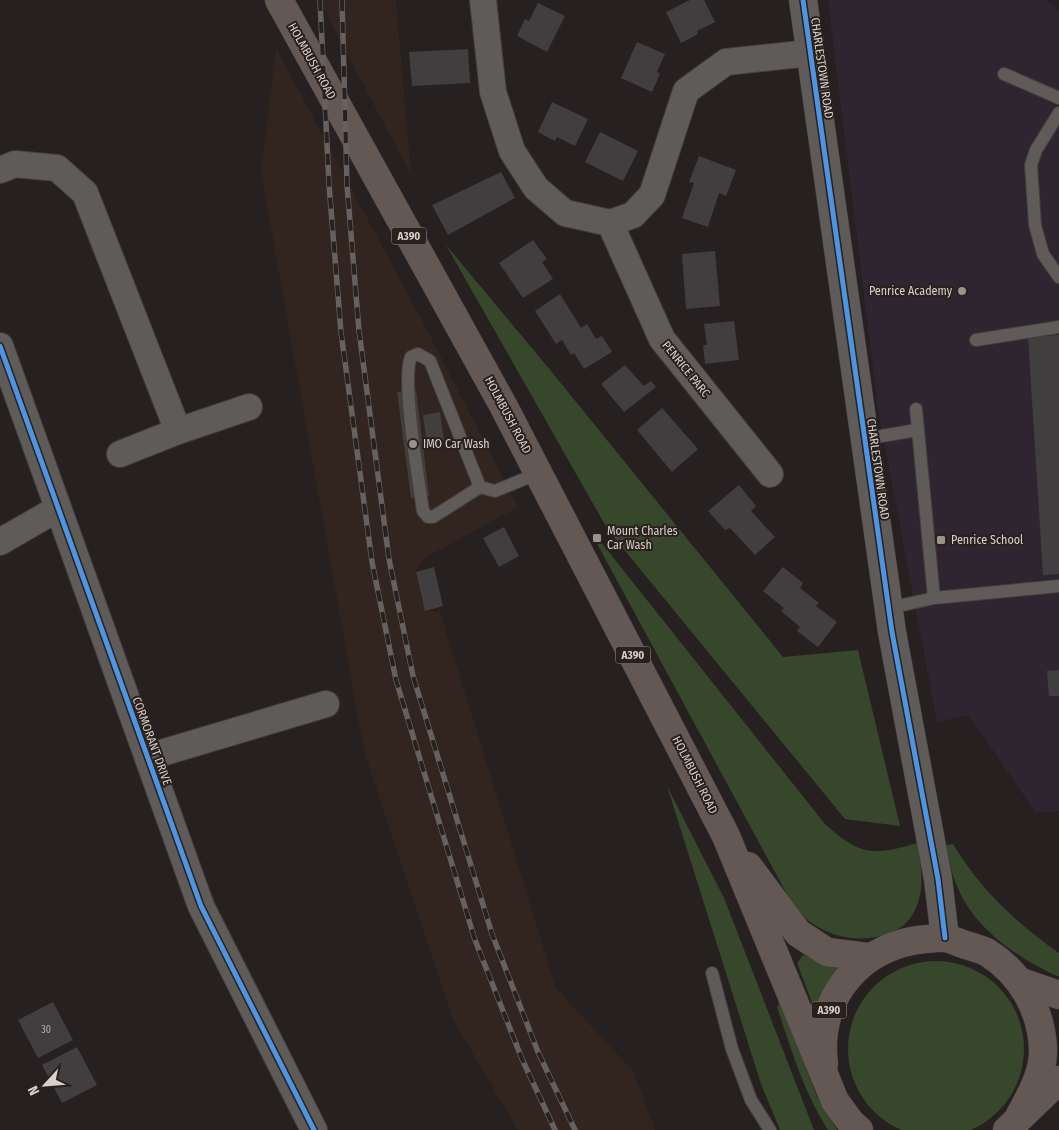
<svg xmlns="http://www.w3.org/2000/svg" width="1059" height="1130" font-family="'Fira Sans Condensed',sans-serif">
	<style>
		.built { fill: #32241e }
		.education { fill: #2f2531 }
		.green { fill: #37472b }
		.building { fill: #413e3f }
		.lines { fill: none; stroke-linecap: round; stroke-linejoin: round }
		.service-casing { stroke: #433e3d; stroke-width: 14 }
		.minor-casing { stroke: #433e3d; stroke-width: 28 }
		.tertiary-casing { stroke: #433e3d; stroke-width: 29 }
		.trunk-casing { stroke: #433e3d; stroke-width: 29 }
		.service { stroke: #5f5b59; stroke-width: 12 }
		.minor { stroke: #5f5b59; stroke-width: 26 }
		.tertiary { stroke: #5f5b59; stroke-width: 28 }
		.trunk { stroke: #635854; stroke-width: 28 }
		.rail-casing { stroke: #656160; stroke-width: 5.5 }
		.rail { stroke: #2a201c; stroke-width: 4; stroke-dasharray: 11; stroke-linecap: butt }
		.cycleway-casing { stroke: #2a201c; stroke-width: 8 }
		.cycleway { stroke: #4d94e3; stroke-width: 5 }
		.poi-dot { fill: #999390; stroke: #2a201c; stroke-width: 2 }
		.labels { text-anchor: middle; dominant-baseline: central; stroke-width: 4; stroke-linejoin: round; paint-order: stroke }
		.number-label { font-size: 10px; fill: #b2acaa }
		.shield { fill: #2a201c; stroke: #a39b98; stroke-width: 1 }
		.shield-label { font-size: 11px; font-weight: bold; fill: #d7d0cd }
		.street-label { font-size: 12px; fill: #d7d0cd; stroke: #2a201c }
		.poi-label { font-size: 12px; fill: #d7d0cd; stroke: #2a201c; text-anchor: start }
	</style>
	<rect width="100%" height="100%" fill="#262120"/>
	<g class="built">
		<polygon points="319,0 396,0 411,175"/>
		<polygon points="276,48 426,328 518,507 423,559 416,572 425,611 440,612 556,988 634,1072 655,1130 518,1130 453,1020 364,751 261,172"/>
	</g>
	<polygon class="education" points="828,0 1046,0 1059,11 1059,811 1036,813 969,715 937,722 878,409"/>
	<g class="green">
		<polygon points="446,245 551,371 783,657 858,650 900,826 845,819 608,530"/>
		<path d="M 596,536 L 825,824 C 860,856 874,856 917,843 C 922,867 926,895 911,917 C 896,938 863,942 840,936 C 823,932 807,921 795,909 L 594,538 Z"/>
		<polygon points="667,786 724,898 814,1130 780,1130 761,1084"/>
		<path d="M 953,844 C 980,889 1016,923 1059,953 L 1059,977 C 1019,959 974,929 957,886 C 951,873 949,859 946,845 Z"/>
		<polygon points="803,955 839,968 815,1006 813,1005 797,963"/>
		<circle cx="936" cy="1049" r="88"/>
		<path d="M 781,1001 L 817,1097 L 837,1130 L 828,1130 C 804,1093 791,1049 777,1007 Z"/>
	</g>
	<g class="building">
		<polygon points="690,0 704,0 715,22 697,31 698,34 681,43 666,12"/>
		<polygon points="538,3 565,16 547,52 517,36 525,19 529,21"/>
		<polygon points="637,42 665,54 657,72 660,74 652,92 621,78"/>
		<polygon points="468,49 470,83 412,86 409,52"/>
		<polygon points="552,102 588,119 575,146 557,137 555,141 538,132"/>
		<polygon points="600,132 638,151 623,181 585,162"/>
		<polygon points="699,156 736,170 726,196 719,193 708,227 682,218 694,183 689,182"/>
		<polygon points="501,172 515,198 448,235 432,205"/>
		<polygon points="533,240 547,259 542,262 553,279 523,298 499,263"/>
		<polygon points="715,251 720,306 686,309 682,254"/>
		<polygon points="560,294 581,328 587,324 596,339 602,336 612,352 584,369 574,353 571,355 562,340 556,344 535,311"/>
		<polygon points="734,321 739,360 705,364 703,345 707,345 704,324"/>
		<polygon points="1059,335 1059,574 1043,575 1028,337"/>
		<polygon points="625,365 644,386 651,381 656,387 624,412 601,384"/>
		<polygon points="416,390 429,496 411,498 397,392"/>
		<polygon points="662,408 698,449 672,472 637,430"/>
		<polygon points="440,412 444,441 427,444 423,415"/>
		<polygon points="739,485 756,506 751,511 775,537 755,555 730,528 725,530 708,511"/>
		<polygon points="504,527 519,556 499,567 483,538"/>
		<polygon points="434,567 443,606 425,611 416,572"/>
		<polygon points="783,567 803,583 800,588 819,603 816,606 837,622 818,647 797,631 800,627 781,611 784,608 763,591"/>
		<polygon points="1059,670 1059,696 1049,696 1047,671"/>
		<polygon points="53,1002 73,1040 38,1058 18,1020"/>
		<polygon points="77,1047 97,1085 62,1103 42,1065"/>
	</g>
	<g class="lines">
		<defs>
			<g id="service">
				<polyline points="1004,74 1059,98"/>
				<polyline points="1059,113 1036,150 1031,165 1035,225 1043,254 1059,277"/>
				<polyline points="976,340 1059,327"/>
				<polyline points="916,409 934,598"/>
				<polyline points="864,439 917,430"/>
				<path d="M 480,487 L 430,361 L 418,354 L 411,357 C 401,379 419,482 423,511 L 428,517 L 433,517 L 480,487 L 495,491 L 539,473"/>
				<polyline points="889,608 934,598 1059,586"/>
				<polyline points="712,973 732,1049 751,1100 770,1130"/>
			</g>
			<g id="minor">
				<polyline points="483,0 493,92 512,151 536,188 565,213 610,223 633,215 652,195 686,91 726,62 810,53"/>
				<polyline points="0,170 15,164 57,168 85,193 178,431"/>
				<polyline points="610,223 662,339 770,474"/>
				<polyline points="0,346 201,906 314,1130"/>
				<polyline points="120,454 178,431 249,407"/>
				<polyline points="0,542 57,509"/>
				<polyline points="148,757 326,704"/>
			</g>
			<polyline id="tertiary" points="803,0 892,632 938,879 945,938"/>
			<g id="trunk">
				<polyline points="279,0 504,407 726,836 835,1101 851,1123 859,1130"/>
				<polyline points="748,866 798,933 827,952 868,957"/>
				<polyline points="1021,982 1059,995"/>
				<path d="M 824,1064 C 815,998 861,944 926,939 C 932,939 939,937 945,938 C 951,939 957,942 963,944 C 971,947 981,949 988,953 C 1021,974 1041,1009 1043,1048 C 1044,1073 1031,1094 1020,1115"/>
				<polyline points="1007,1130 1059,1080"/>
			</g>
		</defs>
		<use href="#service" class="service-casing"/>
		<use href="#minor" class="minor-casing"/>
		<use href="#tertiary" class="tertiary-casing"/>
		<use href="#trunk" class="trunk-casing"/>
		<use href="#service" class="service"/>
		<use href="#minor" class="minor"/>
		<use href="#tertiary" class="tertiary"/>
		<use href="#trunk" class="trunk"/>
		<defs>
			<g id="rail">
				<polyline points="320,0 329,185 341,332 372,562 396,680 475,940 522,1059 555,1130"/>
				<polyline points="342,0 347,185 359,331 389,559 413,676 492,934 538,1052 575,1130"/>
			</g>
		</defs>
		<use href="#rail" class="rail-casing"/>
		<use href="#rail" class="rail"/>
		<defs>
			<g id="cycleway">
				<polyline points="803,0 892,632 938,879 945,938"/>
				<polyline points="0,346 201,906 314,1130"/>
			</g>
		</defs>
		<use href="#cycleway" class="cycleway-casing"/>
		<use href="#cycleway" class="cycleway"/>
	</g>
	<g class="poi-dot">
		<circle cx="962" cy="291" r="5"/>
		<circle cx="413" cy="444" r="5"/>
		<rect x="592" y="533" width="10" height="10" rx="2.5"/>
		<rect x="936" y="535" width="10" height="10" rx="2.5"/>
	</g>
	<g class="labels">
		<g class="number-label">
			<text x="46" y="1030">30</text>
		</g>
		<g class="shield">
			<rect x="391.5" y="227.5" width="35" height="17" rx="4"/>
			<rect x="615.5" y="646.5" width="35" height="17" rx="4"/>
			<rect x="811.5" y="1001.5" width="35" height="17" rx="4"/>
		</g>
		<g class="shield-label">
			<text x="409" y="236">A390</text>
			<text x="633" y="655">A390</text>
			<text x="829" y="1010">A390</text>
		</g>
		<g class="street-label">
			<text transform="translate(312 61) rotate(61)">HOLMBUSH ROAD</text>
			<text transform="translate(822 68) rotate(82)">CHARLESTOWN ROAD</text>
			<text transform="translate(686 369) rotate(51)">PENRICE PARC</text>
			<text transform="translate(508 415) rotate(62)">HOLMBUSH ROAD</text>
			<text transform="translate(878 469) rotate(82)">CHARLESTOWN ROAD</text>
			<text transform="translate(152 741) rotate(70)">CORMORANT DRIVE</text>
			<text transform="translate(695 775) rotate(63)">HOLMBUSH ROAD</text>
		</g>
		<g class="poi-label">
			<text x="952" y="291" text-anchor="end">Penrice Academy</text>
			<text x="423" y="444">IMO Car Wash</text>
			<text x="607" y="531">Mount Charles<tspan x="607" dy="14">Car Wash</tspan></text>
			<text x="951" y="540">Penrice School</text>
		</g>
	</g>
	<g transform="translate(45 1085) rotate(244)" stroke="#2a201c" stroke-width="4" paint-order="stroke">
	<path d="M0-4L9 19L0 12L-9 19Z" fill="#d7d0cd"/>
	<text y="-8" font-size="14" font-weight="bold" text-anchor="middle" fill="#d7d0cd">N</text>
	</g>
</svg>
